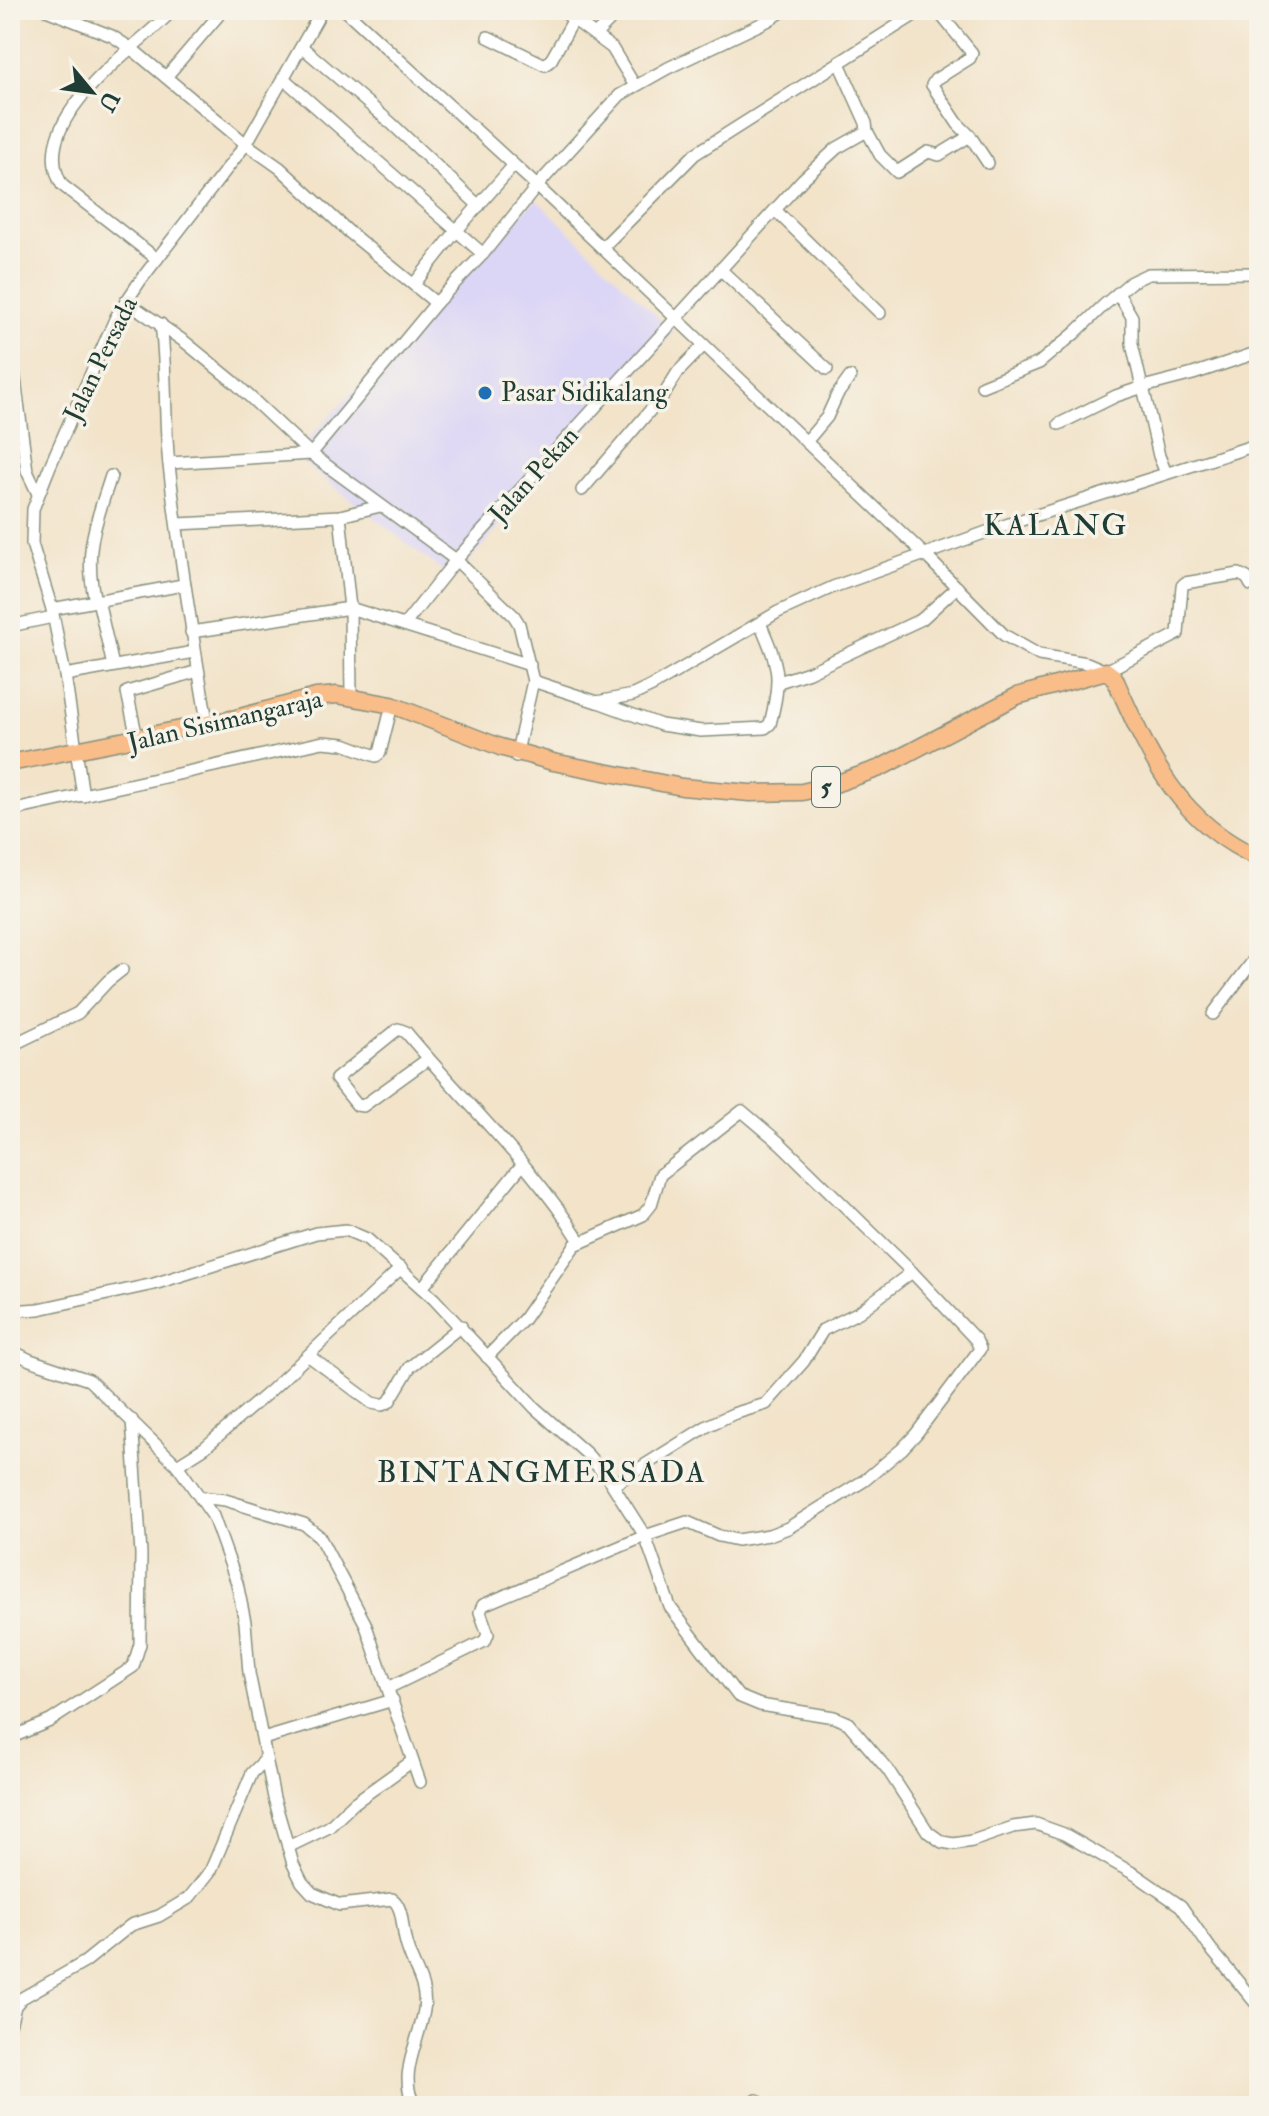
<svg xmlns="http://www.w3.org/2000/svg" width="1269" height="2116" font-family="'IM FELL Double Pica',serif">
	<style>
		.built { fill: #dcd6f6 }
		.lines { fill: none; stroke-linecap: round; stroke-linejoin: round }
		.minor-casing { stroke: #88907e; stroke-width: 14 }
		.highway-casing { stroke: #88907e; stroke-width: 19 }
		.minor { stroke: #fff; stroke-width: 11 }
		.highway { stroke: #f8bd89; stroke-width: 16 }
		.poi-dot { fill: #1f6fb2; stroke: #f7f3e8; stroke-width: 3 }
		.labels { text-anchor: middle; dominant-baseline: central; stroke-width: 7; stroke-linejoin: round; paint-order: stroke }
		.shield { fill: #f7f3e8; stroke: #60746a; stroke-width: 2 }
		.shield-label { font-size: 24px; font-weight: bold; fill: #1f3d34 }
		.street-label { font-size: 26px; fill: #1f3d34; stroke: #f7f3e8 }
		.poi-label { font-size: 26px; fill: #1f3d34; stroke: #f7f3e8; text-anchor: start }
		.quarter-label { font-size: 30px; letter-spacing: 2px; fill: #1f3d34; stroke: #f7f3e8 }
	</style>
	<rect width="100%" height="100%" fill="#f7f3e8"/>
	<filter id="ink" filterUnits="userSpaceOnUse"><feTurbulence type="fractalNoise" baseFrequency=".0125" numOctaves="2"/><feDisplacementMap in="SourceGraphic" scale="16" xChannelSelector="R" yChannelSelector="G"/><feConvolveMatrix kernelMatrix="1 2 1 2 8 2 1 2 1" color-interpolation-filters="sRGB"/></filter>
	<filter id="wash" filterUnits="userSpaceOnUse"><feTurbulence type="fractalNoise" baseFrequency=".006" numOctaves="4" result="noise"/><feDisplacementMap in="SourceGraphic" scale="32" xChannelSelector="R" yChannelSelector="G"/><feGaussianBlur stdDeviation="1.8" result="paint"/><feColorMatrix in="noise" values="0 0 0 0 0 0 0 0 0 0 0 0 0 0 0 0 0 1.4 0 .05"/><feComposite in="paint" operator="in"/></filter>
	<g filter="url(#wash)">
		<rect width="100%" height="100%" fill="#f2e3c9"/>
		<polygon class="built" points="536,199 673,332 453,579 293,455"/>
	</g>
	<g filter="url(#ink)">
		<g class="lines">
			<defs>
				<g id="minor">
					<polyline points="46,10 112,36 132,49 246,144 280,168 349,232 436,303"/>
					<polyline points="345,10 537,186 925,555 1004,635 1039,655 1087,663 1106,671 1178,634 1182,586 1185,583 1239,574 1247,578 1251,585 1259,587"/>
					<polyline points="561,10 612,48 635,86"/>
					<polyline points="937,10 972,53 970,58 935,80 932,85 958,124 970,136"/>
					<polyline points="595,35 620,10"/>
					<polyline points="488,37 545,65 551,60 574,19"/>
					<polyline points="302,47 391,123 479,206"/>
					<polyline points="166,77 223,10"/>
					<polyline points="283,78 483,254"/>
					<polyline points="867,131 880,155 897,172 928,152 939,155 970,136 988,163"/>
					<polyline points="775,210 880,313"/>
					<polyline points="602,248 695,154 922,10"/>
					<path d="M 157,259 L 62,185 C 24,120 136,49 173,10"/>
					<polyline points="720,269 827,369"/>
					<polyline points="415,283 457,230 514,165"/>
					<polyline points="1118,293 1132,317 1132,344 1142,387"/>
					<polyline points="126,301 185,342 234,382 311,454 456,560 514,616 519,624 533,681 516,756"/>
					<path d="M 161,324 C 167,371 164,419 169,465 C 179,553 193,640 208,727"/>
					<polyline points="10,341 27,471 38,494"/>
					<polyline points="982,386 1039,363 1075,333 1104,305 1131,282 1148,274 1259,273"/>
					<polyline points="1059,424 1116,396 1143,387"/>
					<polyline points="806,442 827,417 837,395 850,377"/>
					<polyline points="169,463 311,454 436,303 483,254 537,186 620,95 668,68 767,21 785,10"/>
					<polyline points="1166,473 1159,456 1143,387 1193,374 1259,352"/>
					<polyline points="582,490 665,393 678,372 704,345"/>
					<polyline points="340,516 350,608 351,697"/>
					<polyline points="177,524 340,516 380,506"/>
					<polyline points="98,600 113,666"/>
					<path d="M 95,601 C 83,550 96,523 111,476"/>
					<polyline points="52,609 183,585"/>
					<polyline points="405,624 456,560 803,179 837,148 867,131 866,123 839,63"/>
					<polyline points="10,626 53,617"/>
					<polyline points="191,632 350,608 530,665"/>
					<polyline points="65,675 194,652"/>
					<polyline points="533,681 597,702 633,695 652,686 778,612 833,587 1009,524 1259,444"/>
					<polyline points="779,682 809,672 922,619 957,587"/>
					<path d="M 598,702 L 661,725 L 701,731 L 765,728 L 770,724 C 782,677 779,667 760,623"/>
					<polyline points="137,738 127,692 198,671"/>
					<polyline points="83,796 65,675 52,609 32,544 33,509 50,466 116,317 140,281 246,144 322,10"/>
					<polyline points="10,811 323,742 344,744 376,756 380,753 392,705"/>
					<polyline points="1213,1014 1259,953"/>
					<polyline points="10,1046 78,1013 108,981 122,970"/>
					<path d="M 428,1059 L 363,1106 L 357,1105 L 336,1079 L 398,1029 L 406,1032 C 463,1101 533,1165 580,1241"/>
					<polyline points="422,1288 522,1165"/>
					<polyline points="10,1311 39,1309 154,1284 316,1233 346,1230 367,1239 434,1299 535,1408 587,1454 610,1481 645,1536 670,1607 738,1696 760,1705 834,1717 848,1723 888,1770 928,1832 942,1842 954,1844 972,1841 1013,1827 1036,1824 1064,1834 1136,1875 1181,1906 1210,1948 1259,2007"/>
					<path d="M 10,1350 L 30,1360 L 89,1380 L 177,1465 L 194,1489 L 213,1516 L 237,1583 L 245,1622 L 249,1673 L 274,1798 L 293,1864 L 302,1882 L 312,1893 L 340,1905 L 392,1899 C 403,1906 402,1927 405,1939 C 410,1965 428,1982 424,2010 C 419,2043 397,2075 415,2106"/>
					<polyline points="309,1356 372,1403 382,1405 389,1402 410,1367 461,1326"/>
					<polyline points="177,1465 204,1448 270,1391 401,1268"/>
					<polyline points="613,1485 709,1425 733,1414 766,1404 804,1361 823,1330 859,1312 912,1272"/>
					<polyline points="200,1497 225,1500 304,1524 319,1536 365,1623 420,1782"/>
					<polyline points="388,1688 485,1641 488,1634 480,1612 483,1605 645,1536 687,1522 719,1536 737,1540 769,1535 788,1528 865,1480 902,1449 916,1434 980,1349 976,1340 912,1272 781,1144 742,1111 660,1175 651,1205 643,1215 575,1245 524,1319 487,1357"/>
					<polyline points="10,1738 50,1721 133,1667 140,1644 141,1554 132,1420"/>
					<polyline points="263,1739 393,1700"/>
					<polyline points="288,1847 329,1827 354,1803 411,1762"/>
					<polyline points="10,2025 15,2006 22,1998 85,1962 131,1925 159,1916 189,1898 211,1870 252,1773 266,1759"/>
					<polyline points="748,2106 757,2100"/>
				</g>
				<path id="highway" d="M 10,763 L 236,718 L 316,697 L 337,695 L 392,705 L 500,747 L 553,762 L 682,787 L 750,793 L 802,792 L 832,785 L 880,768 L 1017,696 L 1106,671 L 1114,677 C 1149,755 1176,821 1259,858"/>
			</defs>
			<use href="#minor" class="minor-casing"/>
			<use href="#highway" class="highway-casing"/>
			<use href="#minor" class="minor"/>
			<use href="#highway" class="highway"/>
		</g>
	</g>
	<circle class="poi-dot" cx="485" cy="393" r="8"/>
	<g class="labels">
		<rect class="shield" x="812" y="767" width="28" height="40" rx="6"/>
		<g class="shield-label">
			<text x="826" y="787">5</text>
		</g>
		<g class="street-label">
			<text transform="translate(101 359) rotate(-64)">Jalan Persada</text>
			<text transform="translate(534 475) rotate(-48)">Jalan Pekan</text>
			<text transform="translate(225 721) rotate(-13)">Jalan Sisimangaraja</text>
		</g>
		<g class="poi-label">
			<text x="501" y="393">Pasar Sidikalang</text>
		</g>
		<g class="quarter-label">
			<text x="1056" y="525">KALANG</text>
			<text x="542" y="1472">BINTANGMERSADA</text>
		</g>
	</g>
	<rect width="1269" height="2116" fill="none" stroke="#f7f3e8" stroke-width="40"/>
	<g transform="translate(92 92) rotate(119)" stroke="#f7f3e8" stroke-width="6" paint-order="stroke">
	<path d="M0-6L14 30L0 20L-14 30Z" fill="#1f3d34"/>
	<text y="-12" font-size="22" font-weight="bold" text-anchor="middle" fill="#1f3d34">U</text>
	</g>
</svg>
